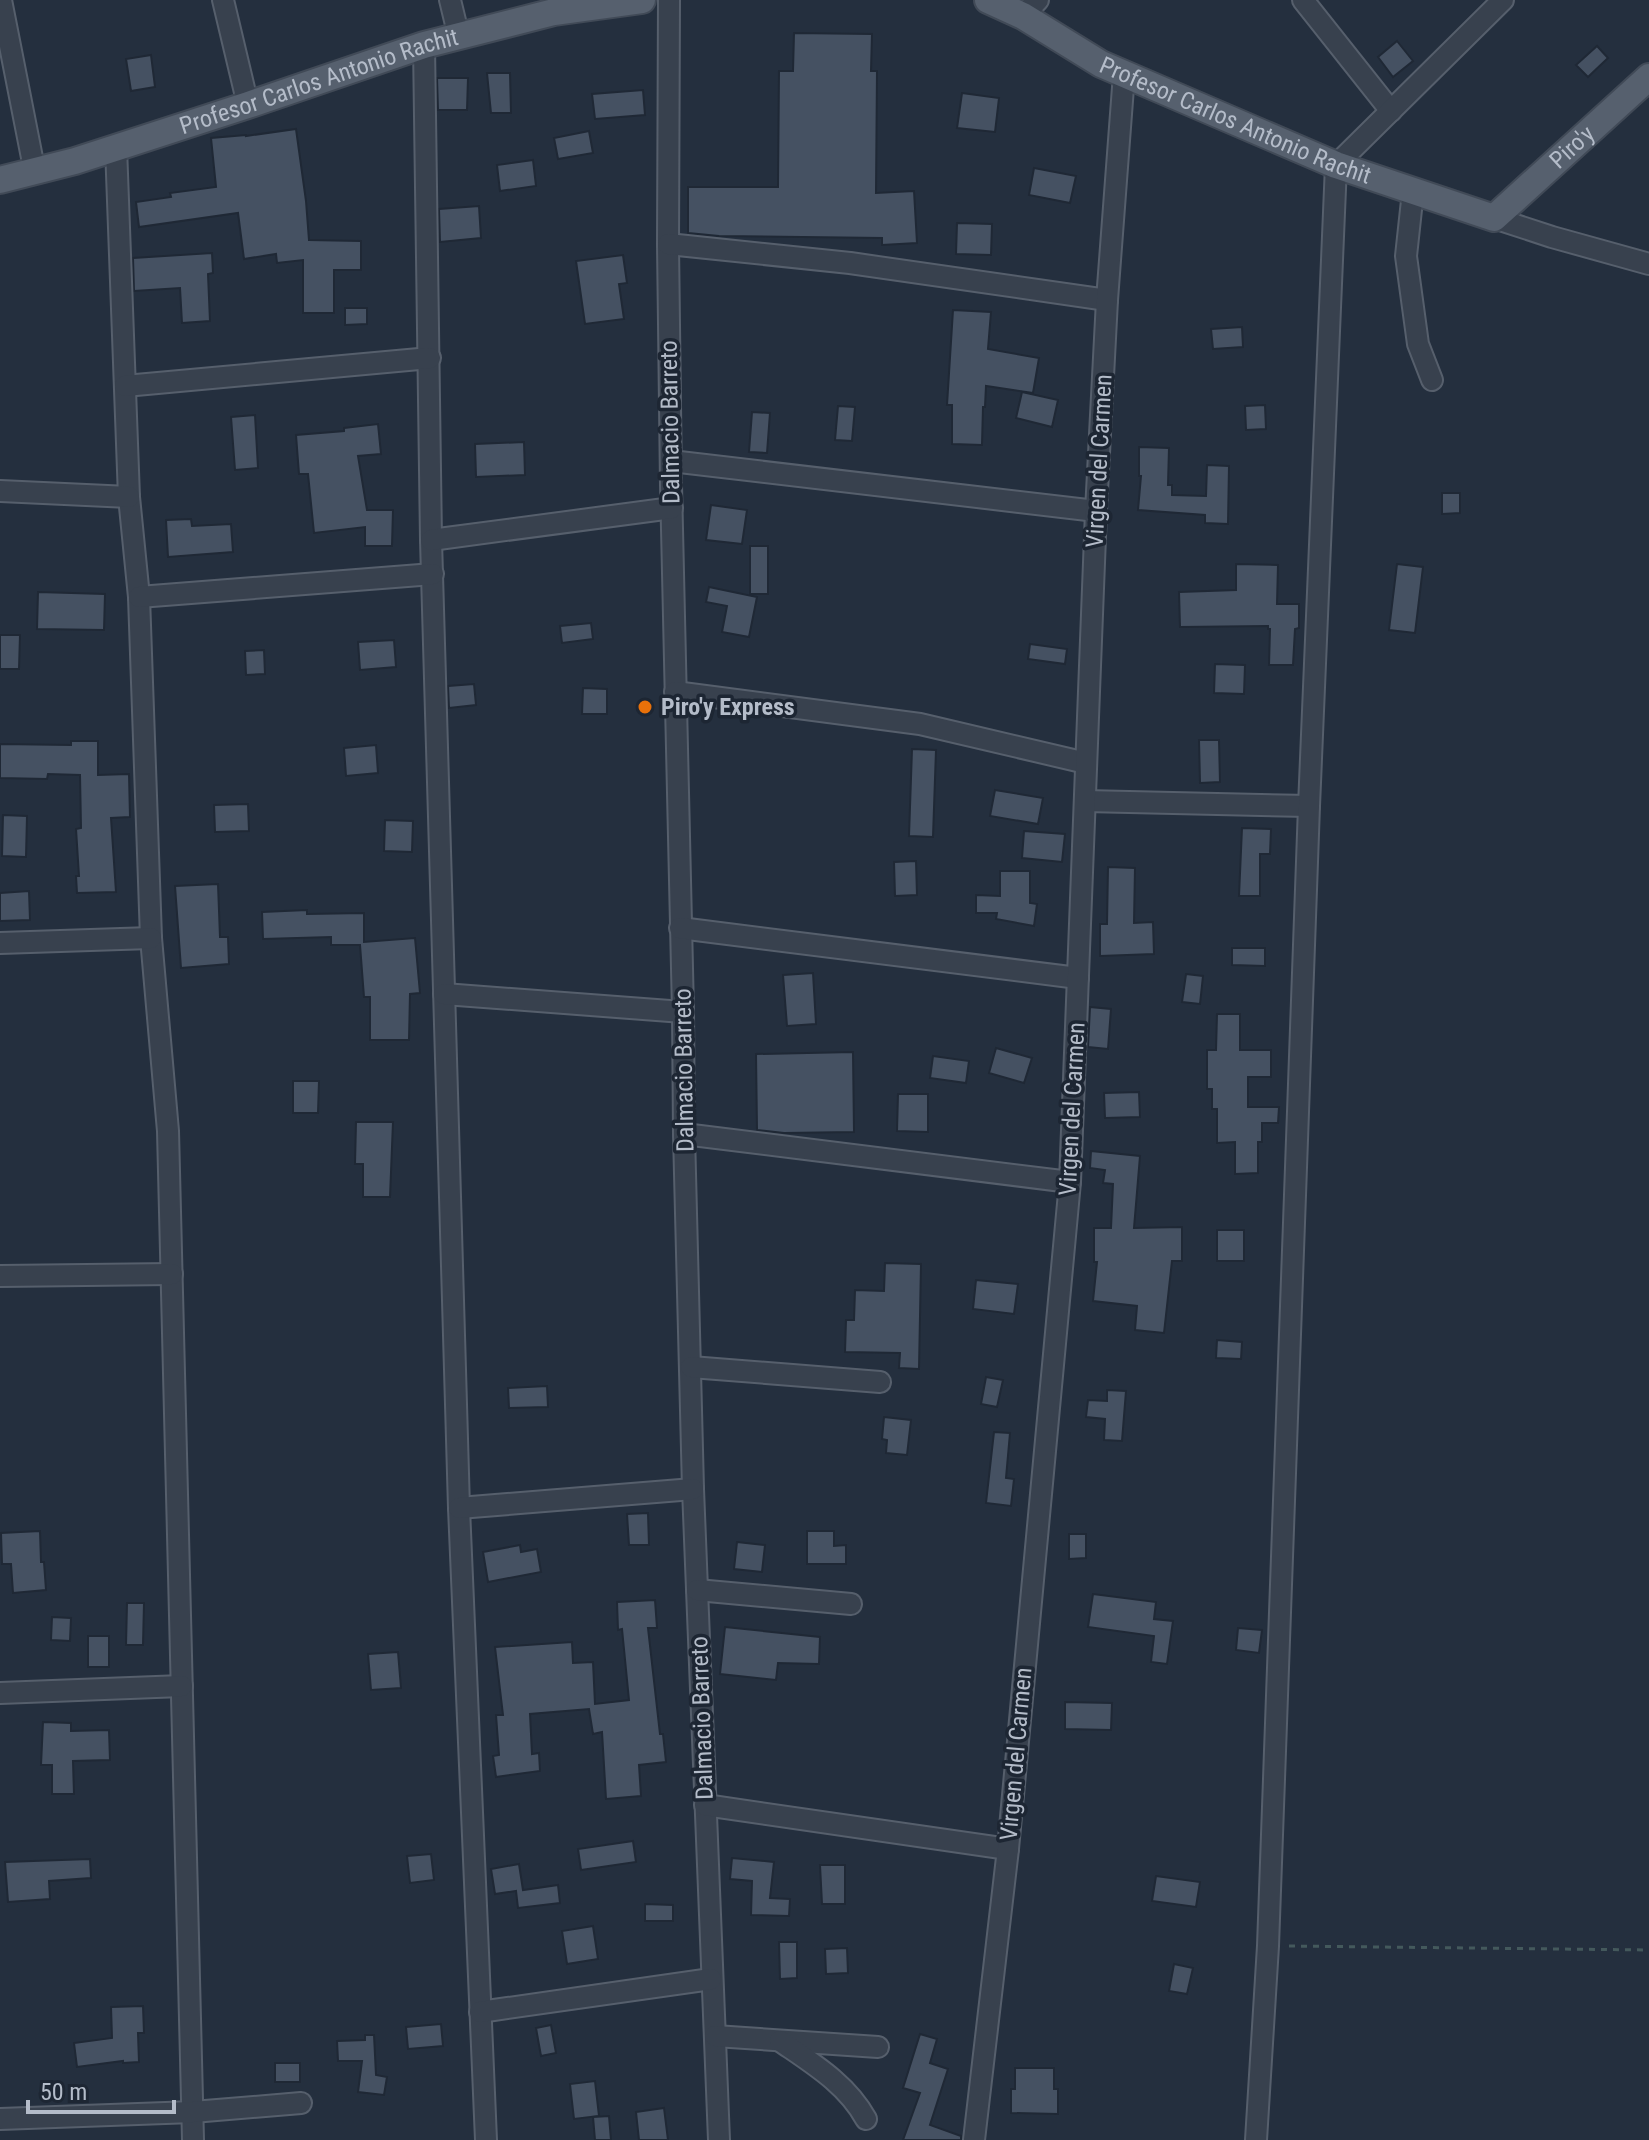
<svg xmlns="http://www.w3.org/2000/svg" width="1649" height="2140" font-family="'Roboto Condensed',sans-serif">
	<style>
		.building { fill: #455162; stroke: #1f2835; stroke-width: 2 }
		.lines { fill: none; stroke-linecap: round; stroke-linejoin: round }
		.minor-casing { stroke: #565f6c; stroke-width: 24 }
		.major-casing { stroke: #414a57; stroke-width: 30 }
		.path { stroke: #44595c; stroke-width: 3; stroke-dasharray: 6 6; stroke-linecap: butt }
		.minor { stroke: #38414e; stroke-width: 20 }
		.major { stroke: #56606e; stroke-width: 26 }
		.food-dot { fill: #e8710a; stroke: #1d2633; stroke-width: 3 }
		.labels { text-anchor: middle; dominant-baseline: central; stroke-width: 7; stroke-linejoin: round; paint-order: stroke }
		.street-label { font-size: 24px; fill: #b4bcc9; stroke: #1d2633 }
		.poi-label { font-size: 24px; font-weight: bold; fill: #b4bcc9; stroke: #1d2633; text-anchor: start }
	</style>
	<rect width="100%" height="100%" fill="#242f3e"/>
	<g class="building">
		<polygon points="794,33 872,34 871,71 877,71 876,193 914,191 917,243 882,245 882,238 719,236 688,233 688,187 778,187 779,71 793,71"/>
		<polygon points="1397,41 1413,61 1393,77 1378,57"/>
		<polygon points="1597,46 1608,58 1588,77 1576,65"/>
		<polygon points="151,55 155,87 131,91 126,59"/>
		<polygon points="487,73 510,73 511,113 491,113"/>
		<polygon points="437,78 468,78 467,110 438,110"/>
		<polygon points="643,90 645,115 595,119 592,94"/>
		<polygon points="962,93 999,98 995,132 957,128"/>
		<polygon points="296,129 306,201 309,240 361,241 361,270 334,270 334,313 303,313 303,260 277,263 276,254 244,259 238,213 139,227 136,202 171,197 170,193 216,187 211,138 246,135 246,136"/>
		<polygon points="589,131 593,153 558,159 554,138"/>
		<polygon points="533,160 536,186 500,191 497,165"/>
		<polygon points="1034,168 1076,176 1070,203 1029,195"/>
		<polygon points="479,206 481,238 440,242 439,209"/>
		<polygon points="957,223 992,224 991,255 956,254"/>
		<polygon points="212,253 213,273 208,274 210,321 182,323 180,288 134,291 133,258"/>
		<polygon points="623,255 627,283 619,284 624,319 585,324 576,261"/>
		<polygon points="345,308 367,308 367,324 345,325"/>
		<polygon points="953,310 991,312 988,349 1039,358 1033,393 986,386 985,407 983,407 982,445 952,444 952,405 947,405"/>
		<polygon points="1242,327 1243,347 1213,349 1211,329"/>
		<polygon points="1022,392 1058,400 1052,427 1016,418"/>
		<polygon points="1265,405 1266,429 1246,430 1245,406"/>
		<polygon points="838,406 855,407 852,441 835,440"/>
		<polygon points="752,412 770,413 767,453 749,452"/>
		<polygon points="255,415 258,468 235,470 231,417"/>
		<polygon points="378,424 381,454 358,456 367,510 393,510 392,546 365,546 365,527 314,533 308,474 299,474 296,435 344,431 344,428"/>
		<polygon points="524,442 525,475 476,477 475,444"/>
		<polygon points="1139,447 1169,448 1168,485 1172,485 1172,495 1206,496 1207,465 1229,466 1228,524 1205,523 1205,515 1138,510 1141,476 1139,476"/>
		<polygon points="1442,493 1460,493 1460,513 1442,514"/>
		<polygon points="711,505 747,510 742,544 706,540"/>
		<polygon points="191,519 192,526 231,524 233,552 168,557 166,520"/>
		<rect x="750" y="546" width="18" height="48"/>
		<polygon points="1236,564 1278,565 1277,604 1299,604 1299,628 1295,629 1293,665 1269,665 1270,629 1268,629 1268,626 1180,627 1179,592 1236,590"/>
		<polygon points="1397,564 1423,567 1415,633 1389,630"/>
		<polygon points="709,587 757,597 749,637 722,632 727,606 706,602"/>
		<polygon points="38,592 105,594 104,630 37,629"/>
		<polygon points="591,623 593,639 562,643 560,626"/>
		<polygon points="0,635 20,635 19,669 0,669"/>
		<polygon points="394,640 396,667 360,670 358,642"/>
		<polygon points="1030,644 1067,649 1065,664 1028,659"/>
		<polygon points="264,650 265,674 246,675 245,651"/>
		<polygon points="1215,664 1245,665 1244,694 1214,693"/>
		<polygon points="474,684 476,705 449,708 448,686"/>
		<polygon points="583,688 607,689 607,714 582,714"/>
		<polygon points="1199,740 1219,740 1220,782 1200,783"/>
		<polygon points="71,741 98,741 98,775 129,774 130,817 111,818 116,892 77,893 76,876 79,876 76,829 81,828 80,775 48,774 47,779 0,778 0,744 71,745"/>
		<polygon points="376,745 378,773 346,776 344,748"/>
		<polygon points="912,749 936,750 933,837 909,836"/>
		<polygon points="995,790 1043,798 1038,824 990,816"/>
		<polygon points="248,804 249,831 215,832 214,805"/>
		<polygon points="3,815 27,816 26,857 2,856"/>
		<polygon points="385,820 413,821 412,852 384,851"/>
		<polygon points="1242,828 1271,829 1270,854 1260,854 1260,896 1239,896"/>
		<polygon points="1024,831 1065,834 1062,862 1022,858"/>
		<polygon points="916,861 917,895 895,896 894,862"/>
		<polygon points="1108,867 1135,868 1134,923 1153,922 1154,954 1100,956 1100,924 1107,924"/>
		<polygon points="1000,871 1030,871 1030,903 1037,904 1034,926 996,919 997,913 976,913 976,895 1000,896"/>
		<polygon points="218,884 220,937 228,937 229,964 181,968 175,886"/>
		<polygon points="29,891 30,920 0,921 0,893"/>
		<polygon points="307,910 307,914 364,913 364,942 415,938 420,993 410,994 409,1040 370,1040 370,997 364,997 360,945 331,945 331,937 263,939 262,912"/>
		<polygon points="1232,948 1265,948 1265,966 1232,965"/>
		<polygon points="813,973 816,1024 787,1026 783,975"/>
		<polygon points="1186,974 1203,976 1200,1004 1182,1002"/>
		<polygon points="1090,1007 1111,1009 1108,1049 1088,1047"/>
		<polygon points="1217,1014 1240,1014 1240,1050 1271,1050 1271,1077 1248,1077 1248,1107 1279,1107 1278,1123 1262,1123 1262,1142 1258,1142 1258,1173 1235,1174 1235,1142 1217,1143 1217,1109 1212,1109 1212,1089 1207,1089 1207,1050 1216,1050"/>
		<polygon points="996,1048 1032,1058 1024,1083 989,1073"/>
		<polygon points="853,1052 854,1132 784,1133 757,1130 756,1054"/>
		<polygon points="933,1056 969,1061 966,1083 930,1078"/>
		<polygon points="293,1081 319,1081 318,1113 293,1113"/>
		<polygon points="1139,1092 1140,1117 1105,1118 1104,1093"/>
		<polygon points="898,1094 928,1094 928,1132 897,1131"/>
		<polygon points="356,1122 393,1122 390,1197 363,1197 363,1164 355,1164"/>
		<polygon points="1091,1151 1140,1156 1134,1228 1182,1227 1182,1261 1172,1261 1164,1333 1135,1330 1137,1306 1093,1301 1097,1262 1094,1262 1094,1228 1111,1228 1113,1184 1103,1183 1105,1170 1090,1168"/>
		<rect x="1217" y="1230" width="27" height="31"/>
		<polygon points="885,1263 921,1264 919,1369 899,1368 900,1353 845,1352 846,1320 854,1320 855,1290 884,1291"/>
		<polygon points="976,1280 1018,1284 1014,1314 973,1309"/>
		<polygon points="1217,1340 1242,1342 1241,1359 1216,1358"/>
		<polygon points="986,1377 1003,1380 997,1407 981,1404"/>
		<polygon points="547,1386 548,1407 509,1408 508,1388"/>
		<polygon points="1107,1390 1126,1391 1122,1441 1104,1440 1105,1419 1086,1417 1088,1400 1107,1401"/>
		<polygon points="884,1417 911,1420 907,1455 886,1453 887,1440 882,1439"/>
		<polygon points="994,1432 1010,1433 1006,1478 1014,1479 1011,1506 986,1503"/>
		<polygon points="648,1513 649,1545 629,1545 627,1514"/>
		<polygon points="40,1531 41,1562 44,1562 46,1590 13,1593 11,1564 2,1564 1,1533"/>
		<polygon points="807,1531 834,1531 834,1546 846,1545 846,1564 807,1564"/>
		<polygon points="1069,1534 1086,1534 1086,1558 1069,1559"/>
		<polygon points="737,1542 765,1545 762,1572 734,1569"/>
		<polygon points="520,1545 521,1552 537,1549 541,1572 488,1582 483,1552"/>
		<polygon points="1093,1594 1156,1602 1154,1619 1173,1621 1167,1664 1151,1662 1154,1636 1088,1627"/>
		<polygon points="655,1600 657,1628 648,1628 660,1734 663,1734 666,1762 639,1765 641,1796 606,1799 602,1732 593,1734 589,1709 530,1714 532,1754 539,1753 540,1771 496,1777 493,1756 499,1755 496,1715 503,1715 495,1647 572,1642 573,1663 593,1662 595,1704 629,1700 622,1629 618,1630 617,1602"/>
		<polygon points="127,1603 144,1603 143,1645 126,1645"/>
		<polygon points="52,1617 71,1618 70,1641 51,1640"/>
		<polygon points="725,1627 820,1637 819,1664 778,1663 776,1680 720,1674"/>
		<polygon points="1238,1628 1262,1630 1259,1653 1236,1650"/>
		<rect x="88" y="1636" width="21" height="31"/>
		<polygon points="398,1652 401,1688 371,1690 368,1654"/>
		<polygon points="1065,1702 1112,1703 1111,1730 1065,1729"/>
		<polygon points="43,1722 71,1723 71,1731 109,1730 110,1760 73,1761 74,1794 52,1794 52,1765 41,1765"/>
		<polygon points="633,1841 636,1862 581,1870 578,1849"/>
		<polygon points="431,1854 434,1880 410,1883 407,1856"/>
		<polygon points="732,1858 774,1862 770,1898 790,1899 789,1916 751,1915 752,1881 730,1879"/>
		<polygon points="90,1859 91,1878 49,1881 50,1899 8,1902 5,1862"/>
		<polygon points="519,1864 523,1890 558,1885 560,1903 518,1908 516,1891 495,1894 491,1869"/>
		<polygon points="820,1865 845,1865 845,1904 822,1904"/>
		<polygon points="1156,1876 1200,1882 1196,1907 1152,1901"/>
		<polygon points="645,1904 673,1905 673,1921 645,1921"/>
		<polygon points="593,1926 598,1959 567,1964 562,1931"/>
		<polygon points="779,1942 797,1942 797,1978 780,1979"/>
		<polygon points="847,1948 848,1973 826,1974 825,1949"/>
		<polygon points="1174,1964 1193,1968 1187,1994 1169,1991"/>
		<polygon points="143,2006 144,2033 138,2033 139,2062 123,2063 123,2061 77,2067 74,2043 112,2038 111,2007"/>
		<polygon points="441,2024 443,2046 408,2049 406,2027"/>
		<polygon points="551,2025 556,2053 541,2056 536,2028"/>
		<polygon points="920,2034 937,2039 930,2063 948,2069 930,2125 961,2136 961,2140 903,2140 920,2093 903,2088"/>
		<polygon points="365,2035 374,2035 376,2075 387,2077 384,2095 358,2092 362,2061 338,2061 337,2041 365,2040"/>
		<rect x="275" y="2063" width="25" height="19"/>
		<polygon points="1015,2068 1054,2068 1054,2089 1058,2089 1058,2114 1011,2113 1011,2089 1015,2089"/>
		<polygon points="595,2081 599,2116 574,2119 570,2084"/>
		<polygon points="664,2108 668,2140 639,2140 636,2112"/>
		<polygon points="609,2116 611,2140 595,2140 593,2117"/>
	</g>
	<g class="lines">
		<defs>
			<g id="minor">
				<polyline points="1,0 35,173"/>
				<polyline points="223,0 248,105"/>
				<polyline points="450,0 459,37"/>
				<polyline points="669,0 668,244 671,485 683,1012 684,1134 693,1489 719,2140"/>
				<polyline points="1303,0 1391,111"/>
				<polyline points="1023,16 1038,0"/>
				<polyline points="424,45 431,540 459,1508 486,2140"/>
				<polyline points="116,147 129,497 139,597 151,938 168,1131 193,2140"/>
				<polyline points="1413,191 1406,256 1418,344 1432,380"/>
				<polyline points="1494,218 1552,237 1649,264"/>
				<polyline points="668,244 850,263 1107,300"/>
				<polyline points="125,386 430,358"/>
				<polyline points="671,461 1096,511"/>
				<polyline points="0,491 129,497"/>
				<polyline points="431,540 672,508"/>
				<polyline points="139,597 433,574"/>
				<polyline points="675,692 920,724 1086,763"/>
				<polyline points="1085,801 1309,806"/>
				<polyline points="680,928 1078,978"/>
				<polyline points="0,943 151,938"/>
				<polyline points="444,994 683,1012"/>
				<polyline points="684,1134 1070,1182"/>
				<polyline points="0,1276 172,1274"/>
				<polyline points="691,1367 880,1382"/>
				<polyline points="459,1508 693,1489"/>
				<polyline points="697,1590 851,1604"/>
				<polyline points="0,1693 182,1686"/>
				<polyline points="705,1805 1008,1849"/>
				<polyline points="480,2012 711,1979"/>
				<polyline points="715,2036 878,2047"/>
				<path d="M 780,2041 C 812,2063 847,2084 866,2119"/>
				<polyline points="0,2119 193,2112 301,2103"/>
				<polyline points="974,2140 1008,1849 1070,1182 1096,511 1107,300 1124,74"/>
				<polyline points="1256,2140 1268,1946 1309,806 1336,165 1503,0"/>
			</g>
			<g id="major">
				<path id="s1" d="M 988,0 L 1023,16 L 1101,64 L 1336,165 L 1494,218 L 1649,77"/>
				<path id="s2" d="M 0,180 L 75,161 L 248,105 L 424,45 L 554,12 L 642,0"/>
			</g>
		</defs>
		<use href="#minor" class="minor-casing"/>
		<use href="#major" class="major-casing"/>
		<polyline class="path" points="1289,1946 1649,1950"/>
		<use href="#minor" class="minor"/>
		<use href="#major" class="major"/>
	</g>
	<circle class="food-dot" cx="645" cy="707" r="8"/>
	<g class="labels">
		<g class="street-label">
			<text stroke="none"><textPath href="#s2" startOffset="334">Profesor Carlos Antonio Rachit</textPath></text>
			<text stroke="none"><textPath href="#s1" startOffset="276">Profesor Carlos Antonio Rachit</textPath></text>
			<text stroke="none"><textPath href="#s1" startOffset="658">Piro'y</textPath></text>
			<text transform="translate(670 422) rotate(-91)">Dalmacio Barreto</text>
			<text transform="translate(1099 461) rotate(-87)">Virgen del Carmen</text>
			<text transform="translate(684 1070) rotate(-91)">Dalmacio Barreto</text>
			<text transform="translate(1072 1109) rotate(-87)">Virgen del Carmen</text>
			<text transform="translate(702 1718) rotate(-92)">Dalmacio Barreto</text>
			<text transform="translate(1016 1754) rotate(-85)">Virgen del Carmen</text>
		</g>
		<g class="poi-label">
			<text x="661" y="707">Piro'y Express</text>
		</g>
	</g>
	<path d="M28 2100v12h146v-12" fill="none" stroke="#b4bcc9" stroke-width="4"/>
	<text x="40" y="2100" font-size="24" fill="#b4bcc9" stroke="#1d2633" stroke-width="6" paint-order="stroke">50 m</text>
</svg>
